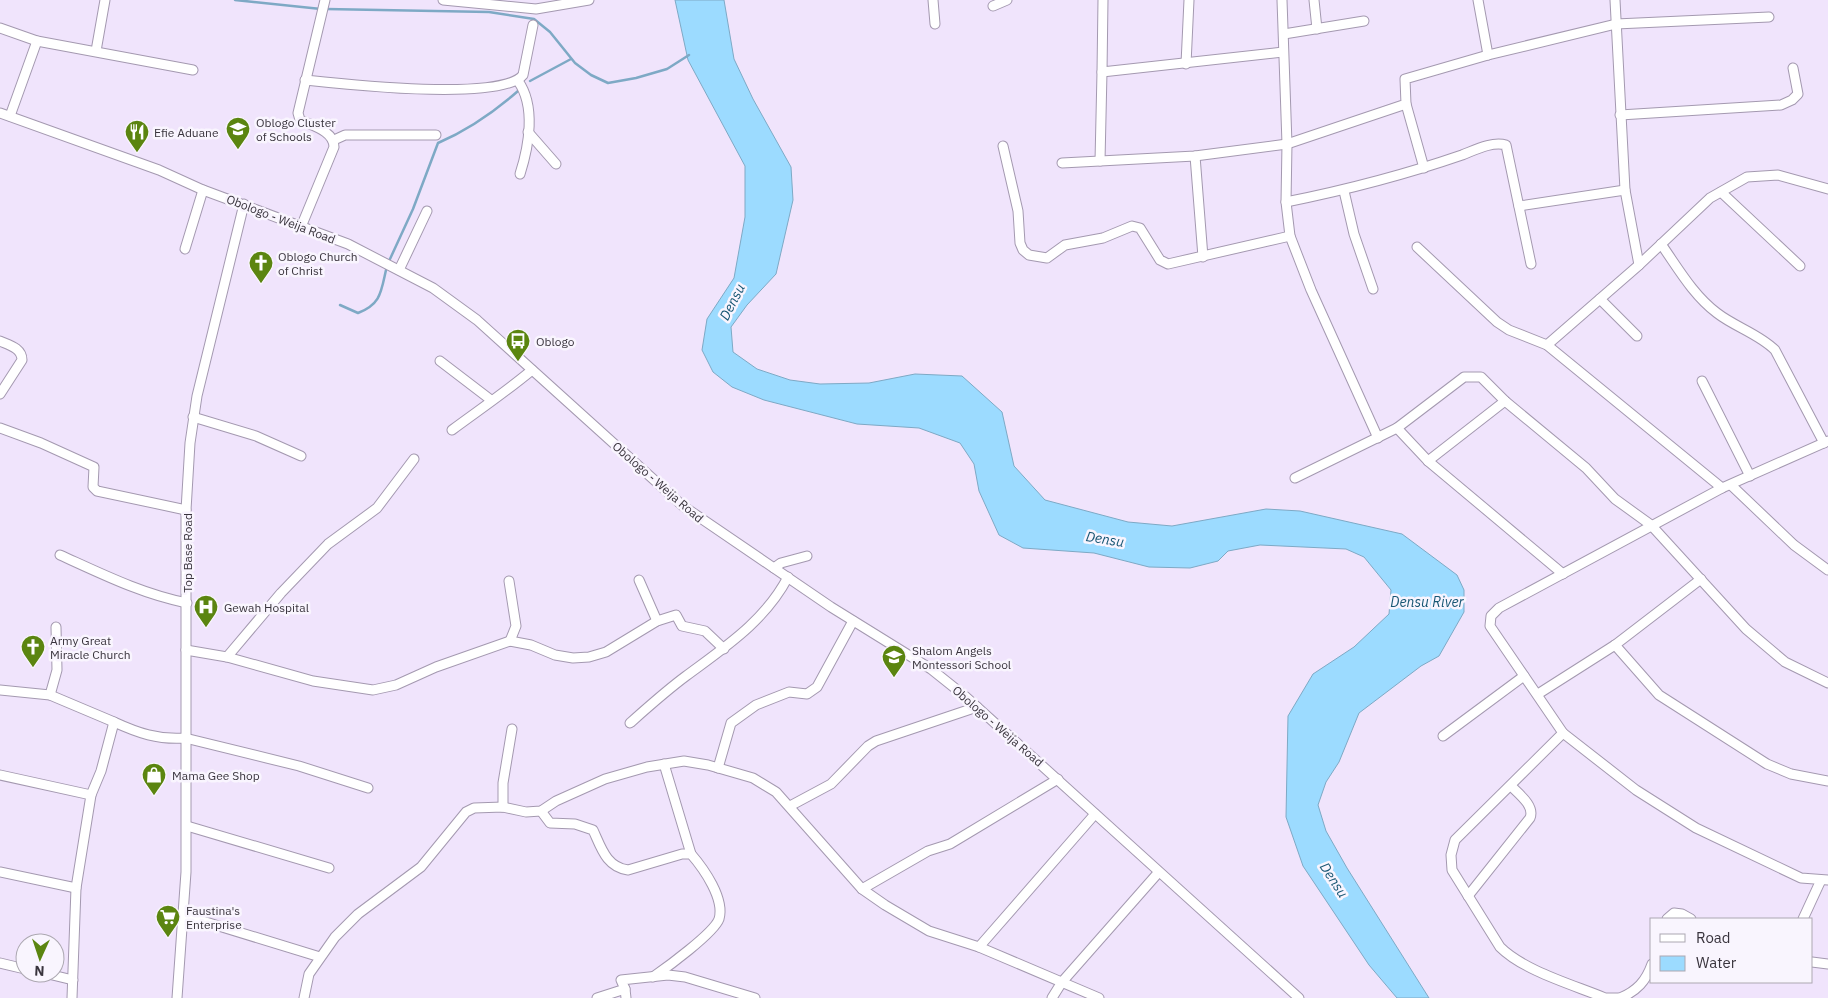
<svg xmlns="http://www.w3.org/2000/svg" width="1828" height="998" font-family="'IBM Plex Sans',sans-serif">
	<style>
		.water { fill: #9cdbff; stroke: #7ea9c5 }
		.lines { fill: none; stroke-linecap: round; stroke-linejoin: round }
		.stream { stroke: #7ea9c5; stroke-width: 2.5 }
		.minor-casing { stroke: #a499b0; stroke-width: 11 }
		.minor { stroke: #fff; stroke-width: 9 }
		.labels { text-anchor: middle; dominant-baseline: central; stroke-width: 5; stroke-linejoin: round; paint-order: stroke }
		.poi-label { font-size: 12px; fill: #39343d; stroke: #f9f5fe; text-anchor: start }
		.street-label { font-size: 12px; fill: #39343d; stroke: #f9f5fe }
		.water-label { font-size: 14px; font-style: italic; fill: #175674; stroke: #f9f5fe }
	</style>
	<rect width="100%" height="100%" fill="#f0e4fc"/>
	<polygon class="water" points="675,0 724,0 734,59 753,99 791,167 793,200 776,274 747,305 731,327 733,352 757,369 790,380 820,384 869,383 915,374 962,376 1002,412 1014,466 1045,500 1128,522 1172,526 1266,509 1300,511 1402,534 1457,575 1464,590 1464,612 1439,656 1421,666 1359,713 1339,762 1326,782 1318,805 1326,831 1347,868 1429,998 1397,998 1369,965 1303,866 1286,817 1288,716 1313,674 1354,647 1389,614 1391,590 1364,557 1346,549 1260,545 1228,551 1218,561 1190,568 1149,567 1094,553 1023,548 999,535 979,491 974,464 960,443 919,428 857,424 764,400 732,387 713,372 702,350 707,319 734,278 745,217 745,166 688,60"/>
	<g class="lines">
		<g class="stream">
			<polyline points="235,0 321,9"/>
			<polyline points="326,9 489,12 534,19 550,32 575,63 591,75 608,83 636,78 667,69 689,55"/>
			<polyline points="530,81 571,59"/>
			<path d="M 390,259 L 413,209 L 438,143 C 468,130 494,112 518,91"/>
			<path d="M 340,305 L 358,313 C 381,304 381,292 386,270"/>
		</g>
		<defs>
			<g id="minor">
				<polyline points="443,0 536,9 589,0"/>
				<polyline points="933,0 935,24"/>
				<polyline points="1103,0 1102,72 1283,52"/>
				<polyline points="1282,0 1287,144 1286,202 1290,236 1311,290 1378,438"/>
				<polyline points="1314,0 1317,29"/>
				<polyline points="1478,0 1488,55"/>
				<polyline points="1615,0 1625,190 1639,265"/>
				<polyline points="993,6 1007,0"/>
				<polyline points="0,28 37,41 193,70"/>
				<polyline points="1284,34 1364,21"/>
				<polyline points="96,51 105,0"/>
				<polyline points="1186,64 1189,0"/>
				<path d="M 305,80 C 342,84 502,102 523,75 L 533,25"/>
				<path d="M 518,81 C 536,106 529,146 520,174"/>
				<polyline points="1406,104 1424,168"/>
				<polyline points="0,113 159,170 203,190 348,244 433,288 477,320 683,506 831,607 931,669 966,697 1299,998"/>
				<polyline points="1620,115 1781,105 1792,100 1798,94 1793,68"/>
				<polyline points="10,116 37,41"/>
				<polyline points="528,132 556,164"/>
				<polyline points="334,140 345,135 436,135"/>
				<polyline points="1003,146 1018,211 1020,243 1023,250 1029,255 1047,258 1065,245 1103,238 1132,226 1140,228 1160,260 1168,264 1290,236"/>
				<polyline points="1195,156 1203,257"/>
				<polyline points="1100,161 1102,72"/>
				<polyline points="1062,163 1195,156 1287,144 1406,104 1405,79 1488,55 1616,24 1769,17"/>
				<polyline points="1344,191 1354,234 1373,289"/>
				<polyline points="1721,192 1800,266"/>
				<path d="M 1286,202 C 1346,190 1404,175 1462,155 C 1475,150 1492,141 1506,145 L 1531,264"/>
				<polyline points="1519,206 1625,190"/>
				<path d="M 301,227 L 334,147 C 334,131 313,126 300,120 L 298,113 L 325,0"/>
				<path d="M 1661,244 C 1678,268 1693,295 1717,313 C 1735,327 1759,334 1775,350 L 1824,443"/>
				<polyline points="1417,247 1497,322 1509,330 1547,345 1722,488"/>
				<polyline points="185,249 203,190"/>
				<polyline points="399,270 427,211"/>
				<polyline points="1600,299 1637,336"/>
				<path d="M 0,341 C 9,345 22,348 22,360 L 0,394"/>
				<polyline points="1547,345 1639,265 1710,198 1747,177 1778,175 1828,189"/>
				<polyline points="440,361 491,400"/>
				<polyline points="1702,381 1750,476"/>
				<polyline points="193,417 256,436 301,456"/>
				<polyline points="0,428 41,443 94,467 93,487 97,491 186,510"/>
				<polyline points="1397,428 1428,461 1563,574"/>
				<path d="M 452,430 C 479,410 507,391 532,370"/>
				<polyline points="1828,441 1722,488 1499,608 1491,616 1490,626 1563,733 1636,790 1696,828 1801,878 1828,880"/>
				<polyline points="1428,461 1505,401"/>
				<polyline points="1295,478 1397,428 1464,377 1481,377 1505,401 1586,468 1615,499 1651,525 1746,629 1785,662 1828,683"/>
				<polyline points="1731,485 1794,545 1828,570"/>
				<path d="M 60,555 C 102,574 142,594 187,603"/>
				<polyline points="774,568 781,563 807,556"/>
				<polyline points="639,580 657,621"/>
				<polyline points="509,581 516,626 510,641"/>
				<polyline points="1615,645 1659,695 1767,764 1791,774 1828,781"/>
				<polyline points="186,650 227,657 313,681 373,690 396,685 436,667 510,641 531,645 555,655 573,658 589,657 606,652 657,621 676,615 682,626 705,631 724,649"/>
				<polyline points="227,657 281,593 328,544 377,508 414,459"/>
				<polyline points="0,690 50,695 114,722"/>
				<polyline points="1538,694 1615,645 1701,579"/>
				<polyline points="50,695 57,670 56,627"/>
				<path d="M 630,723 C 648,707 667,690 686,676 C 725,647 765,621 788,577"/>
				<path d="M 1563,733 L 1455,840 L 1451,855 L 1452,870 L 1500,947 C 1524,971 1574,985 1605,998 L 1618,998"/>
				<polyline points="1443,736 1524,676"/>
				<polyline points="664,764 691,854"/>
				<polyline points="718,768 731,723 756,705 789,692 807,694 817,687 853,621"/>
				<polyline points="0,775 91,795"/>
				<polyline points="790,806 831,784 868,746 876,741 977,707"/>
				<polyline points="503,807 503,783 512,729"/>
				<path d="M 541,811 L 550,823 L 575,824 L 593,830 C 601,847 606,867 628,870 L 682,854 L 691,854 C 704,869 725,899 719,919 C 714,933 666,968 653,977"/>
				<polyline points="187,826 329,868"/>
				<polyline points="0,872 76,888"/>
				<polyline points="862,889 928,851 950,844 1058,779"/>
				<path d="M 1468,896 L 1530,818 C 1535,806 1519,794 1511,786"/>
				<polyline points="183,915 320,957"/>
				<polyline points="1667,919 1674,913 1682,914 1691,919"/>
				<polyline points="1803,919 1821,880"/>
				<polyline points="979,947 1095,814"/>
				<polyline points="1812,962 1828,964"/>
				<polyline points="0,963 25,969"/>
				<polyline points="44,973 73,980"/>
				<path d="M 72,998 L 76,888 L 91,795 L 101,771 L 114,722 C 138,733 158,740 185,738 L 299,766 L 368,788"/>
				<polyline points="177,998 186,872 186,510 190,443 197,396 244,204"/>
				<polyline points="304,998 309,974 335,937 358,914 421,867 466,812 474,808 503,807 526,812 541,811 556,801 605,779 647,767 684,761 708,765 753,778 776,792 862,889 885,905 929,931 979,947 1099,998"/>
				<polyline points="597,998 625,989"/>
				<polyline points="626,998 625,989 621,980 668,975 685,977 755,998"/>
				<polyline points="1052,998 1062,982 1158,873"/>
				<path d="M 1620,998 C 1637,991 1646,981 1652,964"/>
			</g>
		</defs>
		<use href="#minor" class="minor-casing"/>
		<use href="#minor" class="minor"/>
	</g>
	<defs>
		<symbol id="school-pin" viewBox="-11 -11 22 30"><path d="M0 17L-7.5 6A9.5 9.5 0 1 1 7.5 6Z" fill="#5b8510" stroke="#f9f5fe"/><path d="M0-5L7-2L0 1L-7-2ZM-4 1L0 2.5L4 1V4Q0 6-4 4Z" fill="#fff"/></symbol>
		<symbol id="restaurant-pin" viewBox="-11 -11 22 30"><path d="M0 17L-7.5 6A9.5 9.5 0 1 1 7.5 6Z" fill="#5b8510" stroke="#f9f5fe"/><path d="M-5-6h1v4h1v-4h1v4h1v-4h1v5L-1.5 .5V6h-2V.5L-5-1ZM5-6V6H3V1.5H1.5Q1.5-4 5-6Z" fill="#fff"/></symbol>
		<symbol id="church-pin" viewBox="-11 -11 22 30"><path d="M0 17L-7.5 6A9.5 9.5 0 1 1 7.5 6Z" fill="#5b8510" stroke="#f9f5fe"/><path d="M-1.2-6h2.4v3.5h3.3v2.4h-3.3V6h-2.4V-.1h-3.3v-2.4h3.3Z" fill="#fff"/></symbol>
		<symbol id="bus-pin" viewBox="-11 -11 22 30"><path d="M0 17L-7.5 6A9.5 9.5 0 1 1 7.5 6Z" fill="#5b8510" stroke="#f9f5fe"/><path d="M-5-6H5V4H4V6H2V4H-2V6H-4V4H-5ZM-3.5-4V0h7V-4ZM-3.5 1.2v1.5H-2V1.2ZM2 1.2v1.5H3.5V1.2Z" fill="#fff"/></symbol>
		<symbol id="hospital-pin" viewBox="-11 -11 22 30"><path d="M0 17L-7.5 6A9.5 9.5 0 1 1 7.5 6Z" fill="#5b8510" stroke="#f9f5fe"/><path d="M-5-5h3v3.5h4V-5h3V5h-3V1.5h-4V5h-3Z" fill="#fff"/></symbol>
		<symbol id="shop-pin" viewBox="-11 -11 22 30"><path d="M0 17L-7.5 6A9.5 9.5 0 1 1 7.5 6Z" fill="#5b8510" stroke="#f9f5fe"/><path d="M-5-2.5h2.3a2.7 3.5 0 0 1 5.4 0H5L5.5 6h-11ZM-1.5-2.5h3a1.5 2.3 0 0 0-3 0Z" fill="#fff"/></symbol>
		<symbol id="supermarket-pin" viewBox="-11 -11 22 30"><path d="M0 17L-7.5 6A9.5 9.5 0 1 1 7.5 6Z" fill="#5b8510" stroke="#f9f5fe"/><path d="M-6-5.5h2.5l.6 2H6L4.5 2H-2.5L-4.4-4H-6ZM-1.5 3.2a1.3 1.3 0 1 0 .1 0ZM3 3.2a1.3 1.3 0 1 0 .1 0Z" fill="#fff"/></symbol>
	</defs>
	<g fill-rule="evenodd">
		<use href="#school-pin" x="224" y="115" width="28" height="38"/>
		<use href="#restaurant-pin" x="123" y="118" width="28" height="38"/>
		<use href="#church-pin" x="247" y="249" width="28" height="38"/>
		<use href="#bus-pin" x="504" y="327" width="28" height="38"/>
		<use href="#hospital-pin" x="192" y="593" width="28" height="38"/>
		<use href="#church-pin" x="19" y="633" width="28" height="38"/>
		<use href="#school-pin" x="880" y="643" width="28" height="38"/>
		<use href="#shop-pin" x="140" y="761" width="28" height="38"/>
		<use href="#supermarket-pin" x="154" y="903" width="28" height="38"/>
	</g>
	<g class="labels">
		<g class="poi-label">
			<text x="256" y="122">Oblogo Cluster<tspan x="256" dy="14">of Schools</tspan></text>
			<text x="154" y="132">Efie Aduane</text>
			<text x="278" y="256">Oblogo Church<tspan x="278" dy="14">of Christ</tspan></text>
			<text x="536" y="341">Oblogo</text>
			<text x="224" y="607">Gewah Hospital</text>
			<text x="50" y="640">Army Great<tspan x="50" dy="14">Miracle Church</tspan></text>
			<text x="912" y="650">Shalom Angels<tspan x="912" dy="14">Montessori School</tspan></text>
			<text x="172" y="775">Mama Gee Shop</text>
			<text x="186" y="910">Faustina's<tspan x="186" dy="14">Enterprise</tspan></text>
		</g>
		<g class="street-label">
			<text transform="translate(281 219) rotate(21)">Obologo - Weija Road</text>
			<text transform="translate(658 482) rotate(41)">Obologo - Weija Road</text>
			<text transform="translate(187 553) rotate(-90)">Top Base Road</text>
			<text transform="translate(998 726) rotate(41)">Obologo - Weija Road</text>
		</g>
		<g class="water-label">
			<text transform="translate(732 302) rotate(-63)">Densu</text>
			<text transform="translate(1105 539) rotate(9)">Densu</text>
			<text x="1427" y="602">Densu River</text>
			<text transform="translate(1334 880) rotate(57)">Densu</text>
		</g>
	</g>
	<rect x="1650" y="918" width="162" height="65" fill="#f9f5fe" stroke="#aca8b1"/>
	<rect x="1660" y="934" width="25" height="8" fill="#ffffff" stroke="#aca8b1"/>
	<text x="1696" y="943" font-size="15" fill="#39343d">Road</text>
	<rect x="1660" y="956" width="25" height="15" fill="#9cdbff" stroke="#aca8b1"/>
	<text x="1696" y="968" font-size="15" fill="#39343d">Water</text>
	<g transform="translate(40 958) rotate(183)"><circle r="24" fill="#f9f5fe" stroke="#aca8b1"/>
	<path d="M0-4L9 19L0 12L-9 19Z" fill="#5b8510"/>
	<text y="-8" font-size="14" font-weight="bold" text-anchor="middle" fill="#39343d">N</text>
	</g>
</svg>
